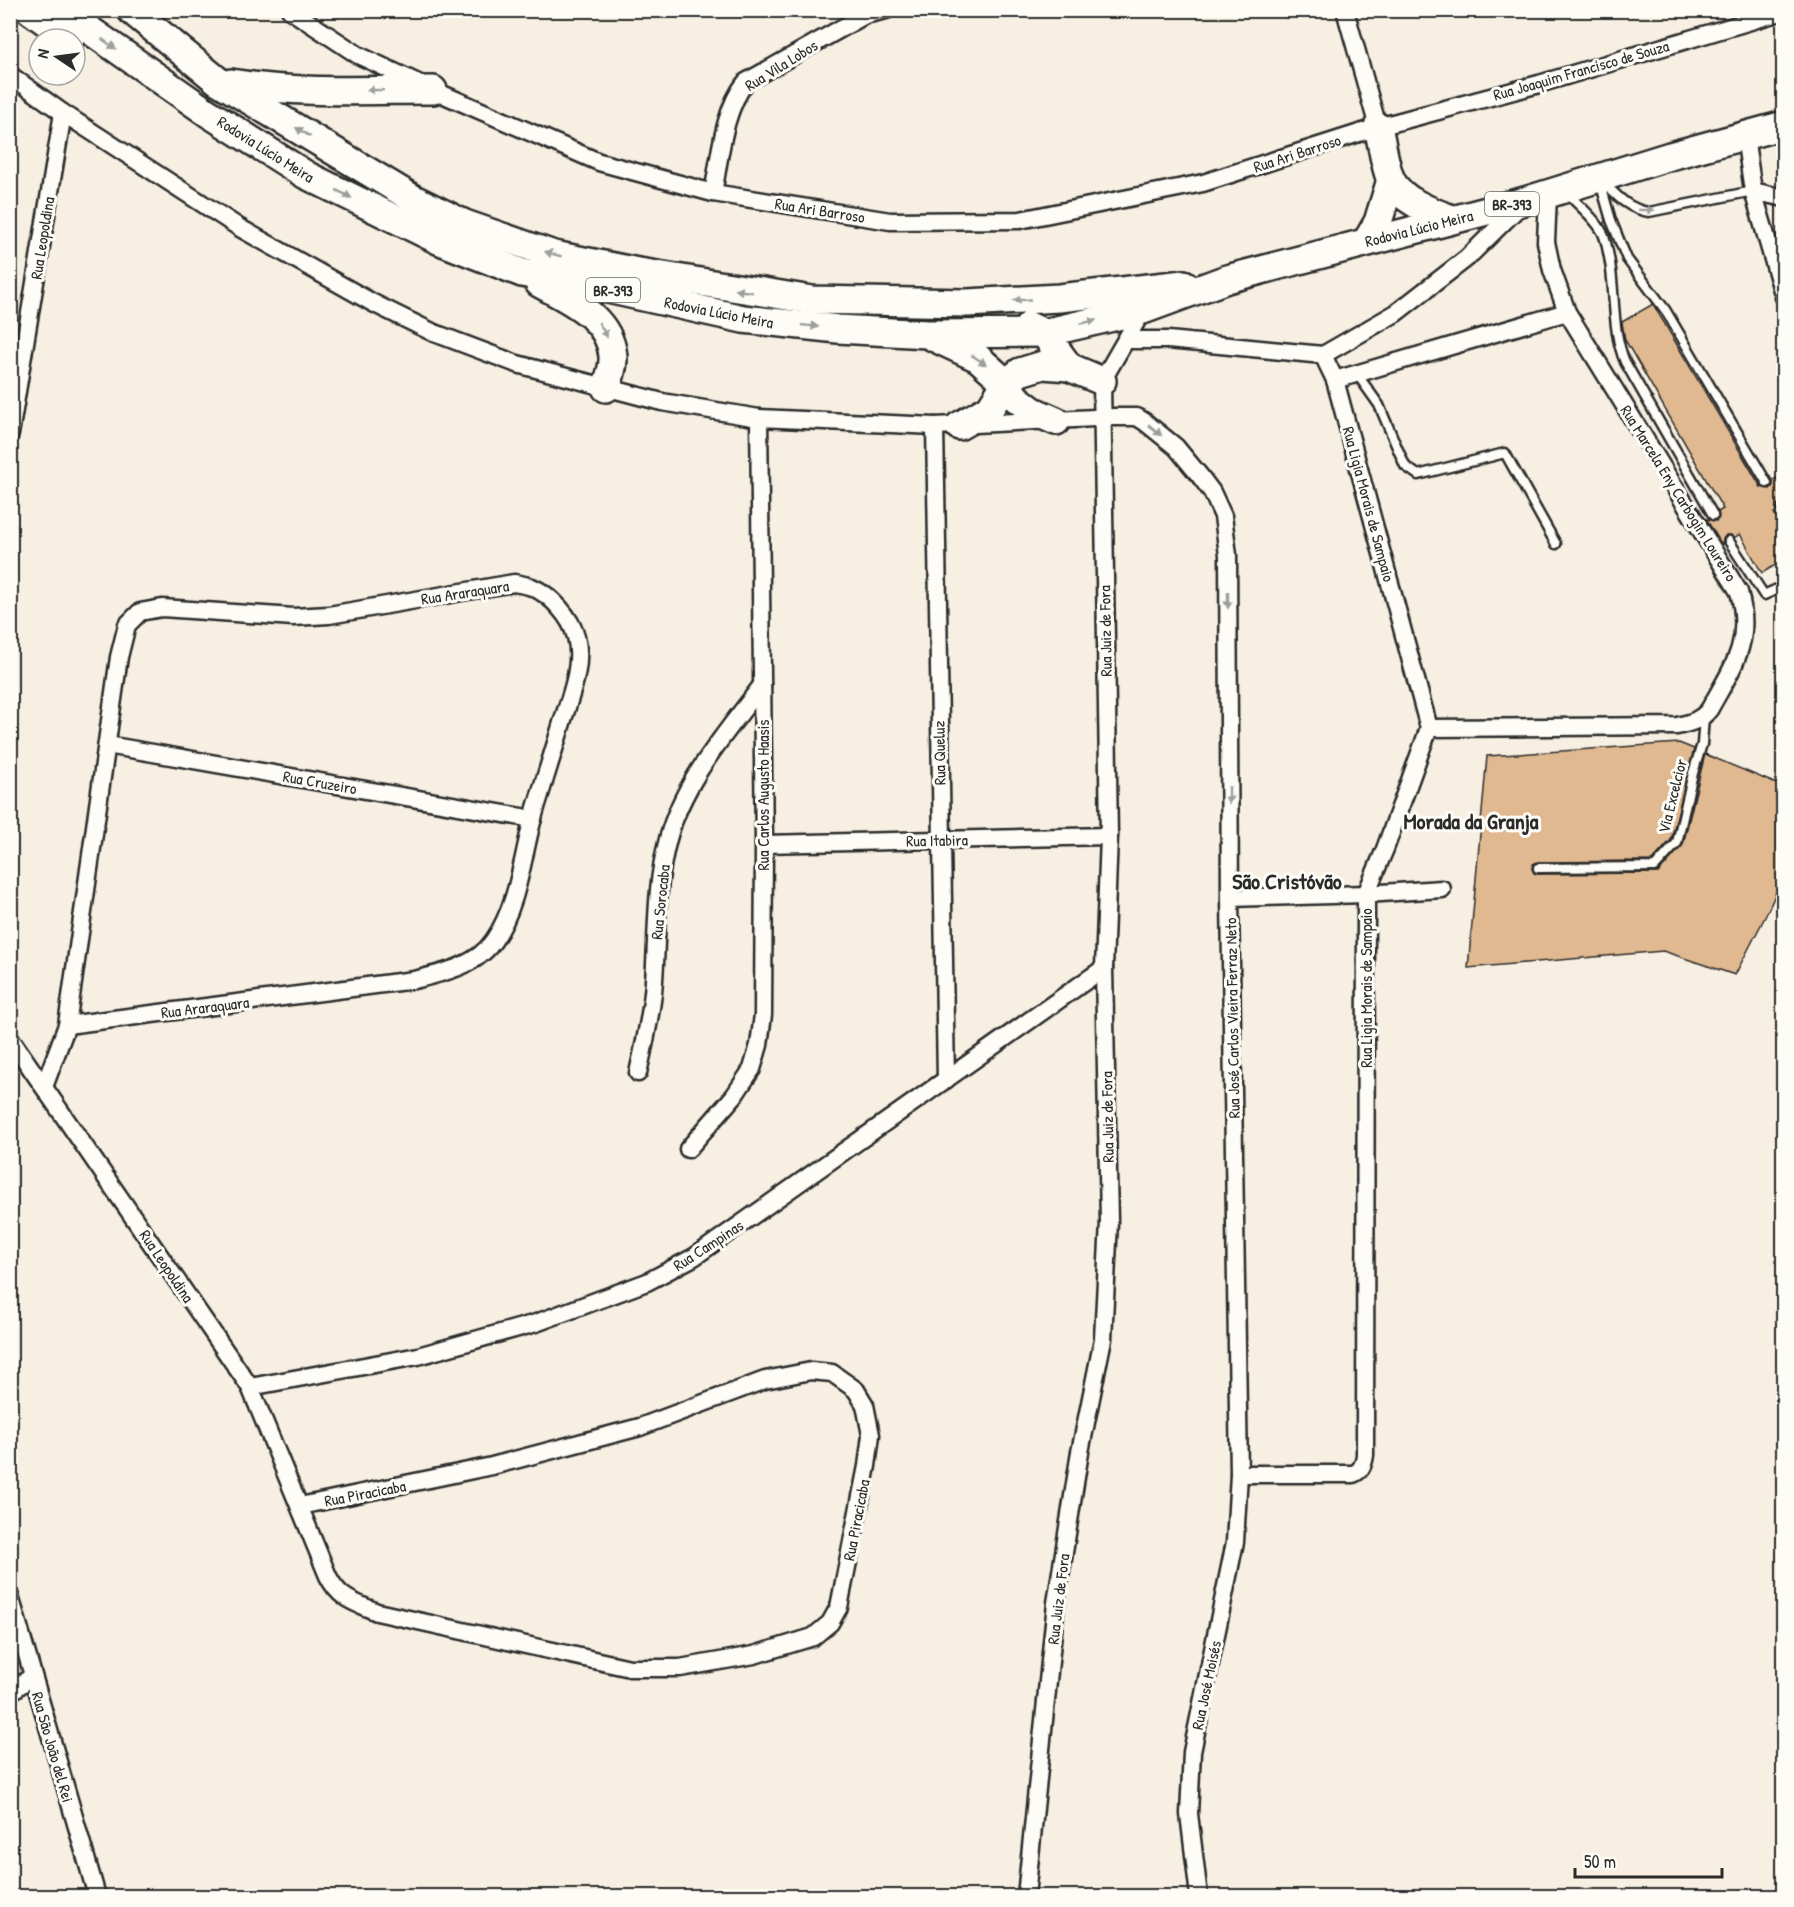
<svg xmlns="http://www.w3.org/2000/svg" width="1794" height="1907" font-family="'Patrick Hand',sans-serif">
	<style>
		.building { fill: #e0b990; stroke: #2b2b2b; stroke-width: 1.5 }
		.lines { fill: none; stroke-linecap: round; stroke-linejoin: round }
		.lane-casing { stroke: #2b2b2b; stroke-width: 13 }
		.street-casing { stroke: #2b2b2b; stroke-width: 21 }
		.primary-casing { stroke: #2b2b2b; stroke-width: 32 }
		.lane { stroke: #fdfcf7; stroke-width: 8 }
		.street { stroke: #fdfcf7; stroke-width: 16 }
		.primary { stroke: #fdfcf7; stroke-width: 27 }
		.oneway { fill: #9e9e9b }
		.labels { text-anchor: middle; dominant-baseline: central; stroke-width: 6; stroke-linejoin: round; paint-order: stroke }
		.shield { fill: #fdfcf7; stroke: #6a6a68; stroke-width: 1.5 }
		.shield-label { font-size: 15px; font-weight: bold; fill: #2b2b2b }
		.street-label { font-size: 16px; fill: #2b2b2b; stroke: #fdfcf7 }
		.district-label { font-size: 22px; font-weight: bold; fill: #2b2b2b; stroke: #fdfcf7 }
	</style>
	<rect width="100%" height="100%" fill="#f7efe2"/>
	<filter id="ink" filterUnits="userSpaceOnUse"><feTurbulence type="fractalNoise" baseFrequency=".0167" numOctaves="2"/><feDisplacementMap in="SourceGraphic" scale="12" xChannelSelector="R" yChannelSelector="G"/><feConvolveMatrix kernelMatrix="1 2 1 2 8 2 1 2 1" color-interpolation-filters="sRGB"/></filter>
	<g filter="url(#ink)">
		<g class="building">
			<polygon points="1653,304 1761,487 1770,489 1773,486 1773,480 1784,474 1784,503 1778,504 1776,512 1774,513 1784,530 1784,560 1762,573 1740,534 1734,538 1731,535 1726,535 1723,539 1722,545 1706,519 1716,521 1719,518 1718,512 1723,509 1625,340 1622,322"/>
			<polygon points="1679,743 1694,749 1671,840 1652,861 1538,862 1533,864 1532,869 1534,873 1538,874 1658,873 1683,845 1705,754 1784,787 1784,875 1766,915 1735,975 1663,951 1468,968 1487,756"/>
		</g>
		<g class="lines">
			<defs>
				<g id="lane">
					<path d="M 1602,181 C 1617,196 1628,209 1649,212 L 1753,191"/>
					<polyline points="1600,182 1611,220 1627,259 1666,311 1767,483"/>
					<path d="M 1566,192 C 1577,204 1593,216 1601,230 C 1606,237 1607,248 1609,257 C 1616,292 1611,329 1625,362 L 1713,515"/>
					<polyline points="1357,374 1379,405 1405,466 1418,475 1505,453 1556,544"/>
					<polyline points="1782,509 1784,512"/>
					<polyline points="1729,541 1764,595 1784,586"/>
					<polyline points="1538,868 1655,867 1677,843 1693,773 1702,744 1704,717"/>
				</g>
				<g id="street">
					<polyline points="290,10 358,55 433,90 599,162 713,193 890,221 1020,220 1203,183 1378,127 1539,84 1784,11"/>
					<polyline points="1345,10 1378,127"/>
					<polyline points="10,75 63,113 240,228 373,303 432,332 517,364 662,402 759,418 935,426 1115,417 1137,417 1145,422 1176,447 1200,476 1212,492 1223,516 1228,555 1230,898 1239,1474 1235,1542 1192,1752 1189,1814 1199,1896"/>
					<polyline points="1745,136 1753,191 1784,297"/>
					<polyline points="1753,191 1784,198"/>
					<path d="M 713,193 C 720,158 723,110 746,82 L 865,15 L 886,10"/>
					<polyline points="1127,340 1168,340 1323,355"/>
					<polyline points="1323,355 1396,313 1467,258 1520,206"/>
					<polyline points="1335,380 1567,312"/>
					<polyline points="935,426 946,1080"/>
					<polyline points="10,434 63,113"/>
					<path d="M 1429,728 L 1677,726 C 1690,723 1700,721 1709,710 C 1732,668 1753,643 1739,592 L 1567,312 L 1552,270 L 1546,242 L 1548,194"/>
					<polyline points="107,745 533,819"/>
					<polyline points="764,844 1109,836"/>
					<polyline points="1230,898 1366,894 1442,889"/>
					<path d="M 10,1038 L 250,1387 L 328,1576 C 340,1600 354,1602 377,1612 L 630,1668 L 680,1668 L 754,1655 L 813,1637 L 830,1623 L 839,1607 L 867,1466 L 871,1435 L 865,1405 L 856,1390 L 832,1373 L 811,1371 L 765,1380 L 640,1427 L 492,1466 L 300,1506"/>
					<path d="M 638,1073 C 644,1047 650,1020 653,993 C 658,941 654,890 668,839 C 683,781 727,732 762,685"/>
					<path d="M 44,1087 L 67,1025 L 119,657 L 127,625 L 140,612 L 162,608 L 293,617 L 329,615 L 514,583 C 520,584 526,585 532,587 C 551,595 571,617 576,637 C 584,666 569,699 561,726 C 552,757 542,787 533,818 C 522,859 518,905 494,940 C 477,966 443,973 414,980 L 67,1025"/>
					<polyline points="688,1149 734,1096 752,1069 759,1045 763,1015 764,844 759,418"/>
					<polyline points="250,1387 418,1356 536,1323 647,1282 694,1257 1104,968"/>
					<path d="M 1239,1474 L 1353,1474 C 1362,1471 1364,1463 1365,1455 L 1366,894 L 1385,849 L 1429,728 L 1335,380 L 1323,355"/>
					<polyline points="10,1596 97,1896"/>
					<polyline points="10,1693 32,1676"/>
					<polyline points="1026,1896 1056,1603 1080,1452 1103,1339 1109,1222 1104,968 1109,836 1102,381 1143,310"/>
				</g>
				<g id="primary">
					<polyline points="30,10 70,39"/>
					<polyline points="61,10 208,113 306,175 438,240 522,273 603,288 743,319 838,329 927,334 1044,333 1143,310 1227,279 1525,201 1670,156 1784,125"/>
					<polyline points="131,10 218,81 412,198 465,224 554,255 633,271 812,300 967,303 1059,298 1184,284"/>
					<path d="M 231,83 C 298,94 366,90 433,90"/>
					<path d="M 1378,127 C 1382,143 1384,162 1390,178 C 1399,200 1432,212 1452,219"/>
					<polyline points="1367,241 1378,222 1391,180"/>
					<path d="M 539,283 C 569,300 609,316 613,356 C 614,367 609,378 606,388"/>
					<polyline points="1029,326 1044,333 1069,367 1102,381"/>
					<polyline points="933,337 978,358 1006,383 1016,398 1033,411 1056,421"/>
					<polyline points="959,426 990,408 1006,383 1020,372 1043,365 1069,367"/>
				</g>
			</defs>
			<use href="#lane" class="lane-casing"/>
			<use href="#street" class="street-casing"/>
			<use href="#primary" class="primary-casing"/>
			<use href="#lane" class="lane"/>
			<use href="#street" class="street"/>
			<use href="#primary" class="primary"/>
		</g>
		<defs><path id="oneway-solid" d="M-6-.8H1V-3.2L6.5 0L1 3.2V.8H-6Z" transform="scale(1.5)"/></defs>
		<g class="oneway">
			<use href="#oneway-solid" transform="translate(109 44) rotate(35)"/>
			<use href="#oneway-solid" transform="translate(375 90) rotate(-179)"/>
			<use href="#oneway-solid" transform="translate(303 132) rotate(-149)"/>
			<use href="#oneway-solid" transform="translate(344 194) rotate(27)"/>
			<use href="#oneway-solid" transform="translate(1646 210) rotate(1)"/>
			<use href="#oneway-solid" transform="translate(553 254) rotate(-164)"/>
			<use href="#oneway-solid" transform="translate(744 291) rotate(-171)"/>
			<use href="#oneway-solid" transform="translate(1022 300) rotate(177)"/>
			<use href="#oneway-solid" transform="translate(1088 322) rotate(-13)"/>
			<use href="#oneway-solid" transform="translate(810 326) rotate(6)"/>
			<use href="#oneway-solid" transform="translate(603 330) rotate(60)"/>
			<use href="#oneway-solid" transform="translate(979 360) rotate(33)"/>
			<use href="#oneway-solid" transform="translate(1155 430) rotate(40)"/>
			<use href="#oneway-solid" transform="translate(1228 600) rotate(90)"/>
			<use href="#oneway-solid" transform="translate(1229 795) rotate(90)"/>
		</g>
	</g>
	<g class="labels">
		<g class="shield">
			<rect x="1485" y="192" width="54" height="24" rx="4.5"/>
			<rect x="586" y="278" width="54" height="24" rx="4.5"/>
		</g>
		<g class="shield-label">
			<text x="1512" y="204">BR-393</text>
			<text x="613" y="290">BR-393</text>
		</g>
		<g class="street-label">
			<text transform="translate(781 65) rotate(-32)">Rua Vila Lobos</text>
			<text transform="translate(1581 70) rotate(-16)">Rua Joaquim Francisco de Souza</text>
			<text transform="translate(266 149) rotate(32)">Rodovia Lúcio Meira</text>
			<text transform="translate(1297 153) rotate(-18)">Rua Ari Barroso</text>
			<text transform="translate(820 210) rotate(9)">Rua Ari Barroso</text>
			<text transform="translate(1419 228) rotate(-14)">Rodovia Lúcio Meira</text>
			<text transform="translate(42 238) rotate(-81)">Rua Leopoldina</text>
			<text transform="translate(719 312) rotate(11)">Rodovia Lúcio Meira</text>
			<text transform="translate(1679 493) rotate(58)">Rua Marcela Eny Carbogim Loureiro</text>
			<text transform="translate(1369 504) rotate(75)">Rua Ligia Morais de Sampaio</text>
			<text transform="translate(465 592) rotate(-9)">Rua Araraquara</text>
			<text transform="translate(1105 631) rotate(-91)">Rua Juiz de Fora</text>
			<text transform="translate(939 753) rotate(-91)">Rua Queluz</text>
			<text transform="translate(320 782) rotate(10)">Rua Cruzeiro</text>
			<text transform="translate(763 795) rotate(-90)">Rua Carlos Augusto Haasis</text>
			<text transform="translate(1672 796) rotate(-76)">Via Excelcior</text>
			<text transform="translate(937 840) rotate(-1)">Rua Itabira</text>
			<text transform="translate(660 902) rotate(-84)">Rua Sorocaba</text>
			<text transform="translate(1366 988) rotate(-90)">Rua Ligia Morais de Sampaio</text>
			<text transform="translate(205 1007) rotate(-7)">Rua Araraquara</text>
			<text transform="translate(1232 1018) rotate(-91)">Rua José Carlos Vieira Ferraz Neto</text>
			<text transform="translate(1107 1117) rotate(-91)">Rua Juiz de Fora</text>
			<text transform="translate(708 1245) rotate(-33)">Rua Campinas</text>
			<text transform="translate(167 1266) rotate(56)">Rua Leopoldina</text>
			<text transform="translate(365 1493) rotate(-11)">Rua Piracicaba</text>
			<text transform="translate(856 1520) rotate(-79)">Rua Piracicaba</text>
			<text transform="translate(1058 1599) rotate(-83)">Rua Juiz de Fora</text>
			<text transform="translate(1206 1685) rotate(-78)">Rua José Moisés</text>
			<text transform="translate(53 1747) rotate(74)">Rua São João del Rei</text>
		</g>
		<g class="district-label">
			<text x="1471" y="821">Morada da Granja</text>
			<text x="1287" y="881">São Cristóvão</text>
		</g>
	</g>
	<rect width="1794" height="1907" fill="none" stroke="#fdfcf7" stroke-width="36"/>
	<rect x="18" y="18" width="1758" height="1871" fill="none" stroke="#2b2b2b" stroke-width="2" filter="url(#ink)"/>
	<g transform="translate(57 57) rotate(283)"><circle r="28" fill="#fdfcf7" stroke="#a9a8a5" stroke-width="1.5"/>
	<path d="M0-4.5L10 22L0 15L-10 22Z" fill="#2b2b2b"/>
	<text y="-9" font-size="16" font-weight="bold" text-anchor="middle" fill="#2b2b2b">N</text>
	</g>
	<path d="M1575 1868v9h147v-9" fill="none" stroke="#2b2b2b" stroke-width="3"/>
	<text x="1584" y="1868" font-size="18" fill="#2b2b2b" stroke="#fdfcf7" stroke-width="4.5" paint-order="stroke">50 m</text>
</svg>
